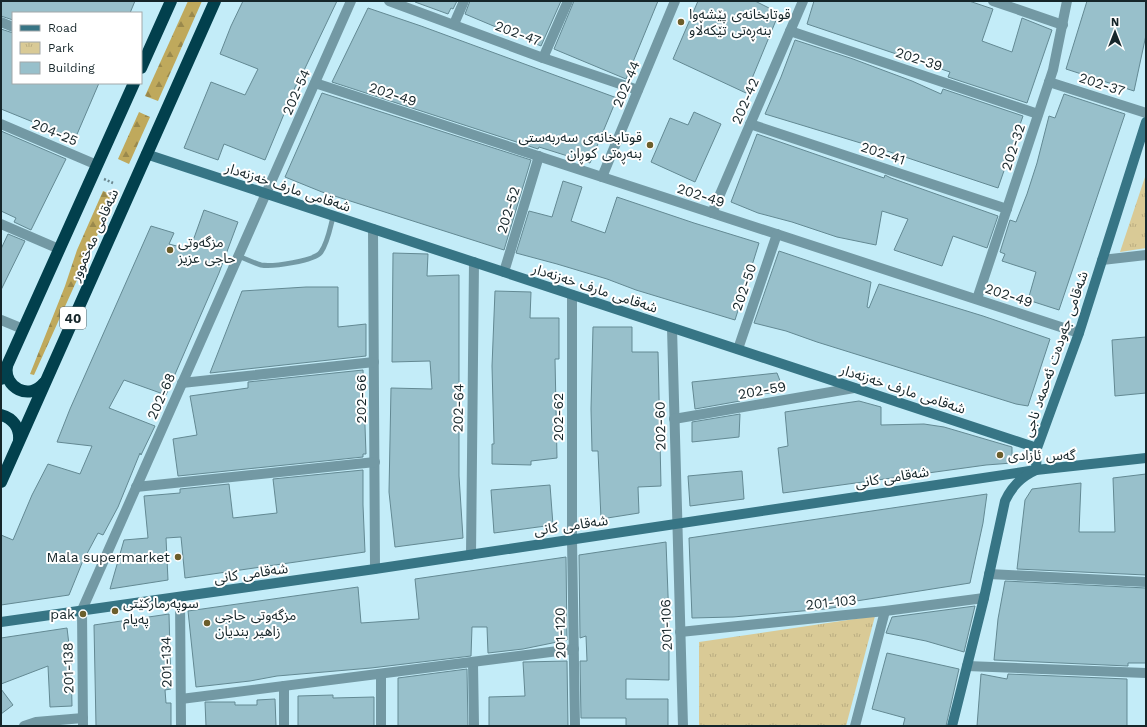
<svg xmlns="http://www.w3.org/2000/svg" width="1147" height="727" font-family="'Work Sans','Noto Sans Arabic',sans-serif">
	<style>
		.forest { fill: url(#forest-firs) }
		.park { fill: url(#park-tufts) }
		.building { fill: #98c0cb; stroke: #638993 }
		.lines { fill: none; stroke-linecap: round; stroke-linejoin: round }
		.path { stroke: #6a868e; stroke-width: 2.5; stroke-dasharray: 2 2; stroke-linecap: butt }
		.lane { stroke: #7399a4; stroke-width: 5 }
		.street { stroke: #7399a4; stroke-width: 10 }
		.secondary { stroke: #377585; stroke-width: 10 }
		.highway { stroke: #02404d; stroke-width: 12 }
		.poi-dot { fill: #6c5e2b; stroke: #fff; stroke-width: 1.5 }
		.labels { text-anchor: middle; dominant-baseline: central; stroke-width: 4; stroke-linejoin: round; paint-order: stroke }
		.shield { fill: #fff; stroke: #5c676a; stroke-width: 1 }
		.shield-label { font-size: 13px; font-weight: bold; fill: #16262a }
		.poi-label { font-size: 14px; fill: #16262a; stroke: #fff; text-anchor: start }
		.street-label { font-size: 14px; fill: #16262a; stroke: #fff }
	</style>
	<defs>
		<pattern id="forest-firs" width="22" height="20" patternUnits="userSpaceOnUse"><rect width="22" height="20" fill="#bfa95c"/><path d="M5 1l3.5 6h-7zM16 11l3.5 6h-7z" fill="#9a894c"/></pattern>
		<pattern id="park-tufts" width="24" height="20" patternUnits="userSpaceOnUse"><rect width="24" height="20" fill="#d9ca96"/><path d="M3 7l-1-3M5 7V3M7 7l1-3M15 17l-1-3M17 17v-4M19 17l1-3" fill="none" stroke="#baad81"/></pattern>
	</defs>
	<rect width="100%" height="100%" fill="#c3ecf8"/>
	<g class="forest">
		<polygon points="188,1 202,1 158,101 145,96"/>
		<polygon points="139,112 150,117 129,164 118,159"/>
		<polygon points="103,191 115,196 34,375 30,374 65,286 77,250"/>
	</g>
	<g class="park">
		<polygon points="1146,174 1146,248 1120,252"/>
		<polygon points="875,616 846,726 699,726 699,642"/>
	</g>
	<g class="building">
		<polygon points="1,1 135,1 130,13 13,13 13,20 1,16"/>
		<polygon points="243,1 337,1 297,85 296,85 265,160 224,144 218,160 184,148 211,82 245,95 258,69 220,54 231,26"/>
		<polygon points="415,1 457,1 453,9 451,8 448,14 415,2"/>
		<polygon points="470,1 561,1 541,46 465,14"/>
		<polygon points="574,1 658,1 626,79 554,49"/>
		<polygon points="698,1 755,1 779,13 746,93 673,59"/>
		<polygon points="814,1 969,1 993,9 982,41 1012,52 1022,18 1052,30 1027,103 948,77 950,72 807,24"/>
		<polygon points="1087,1 1146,1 1146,35 1134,91 1066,69"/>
		<polygon points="368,8 421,26 617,98 590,163 539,147 538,149 332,82"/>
		<polygon points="1,29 13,33 13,83 99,83 75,139 1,109"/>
		<polygon points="795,40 853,59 912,81 941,94 943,89 1023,116 998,188 887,151 765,114 781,77"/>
		<polygon points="322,93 531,160 504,250 322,192 285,177"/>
		<polygon points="1064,94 1125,114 1059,310 1028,300 1036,272 1002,261 1005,254 1000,252 1010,220 1016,222 1027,194 1037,163 1049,116 1055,118"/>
		<polygon points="694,112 721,124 695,182 651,162 670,118 688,125"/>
		<polygon points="1,131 66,159 31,230 14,222 16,218 1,211"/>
		<polygon points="757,134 884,178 885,175 891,178 998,216 987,248 953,236 942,266 894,250 908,219 882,211 876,245 837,237 792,222 758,213 731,202"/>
		<polygon points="563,181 582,187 571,221 605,233 617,197 694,223 759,243 735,320 636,290 607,279 557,264 516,253 529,211 552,217"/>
		<polygon points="204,210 238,222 219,273 166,395 124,380 109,408 155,426 141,455 140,453 118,507 103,535 98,533 82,563 69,595 1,605 1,535 13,540 32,495 48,464 80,474 92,446 57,442 70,409 151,226 174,233 169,244 188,249 194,238"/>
		<polygon points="8,234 25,241 1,290 1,249"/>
		<polygon points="779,251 871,282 867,307 869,308 879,284 983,316 1050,339 1028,406 1016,404 817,342 786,331 754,323"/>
		<polygon points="393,253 428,254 427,276 459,275 459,476 463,538 395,547 389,492 391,388 432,389 430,361 392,362"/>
		<polygon points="306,287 338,287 338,327 366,324 366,356 210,373 242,291"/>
		<polygon points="495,291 531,292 530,318 559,318 559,359 555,359 557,458 531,461 531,465 492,464 492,444 494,444 492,366"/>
		<polygon points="593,327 632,327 632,352 658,352 661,486 638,487 639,513 601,519 598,451 592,451 591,409"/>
		<polygon points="1146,337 1146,393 1115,396 1112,340"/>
		<polygon points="363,370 366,454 363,454 363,457 178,476 173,439 197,435 190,396 248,388 248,382"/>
		<polygon points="777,373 784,391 740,397 740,401 695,409 692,382"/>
		<polygon points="859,401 881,407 881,425 924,424 944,427 1012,447 1012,463 986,465 783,493 778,448 788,446 785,412"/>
		<polygon points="740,414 739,437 692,442 692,422"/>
		<polygon points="363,470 363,505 365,552 185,578 181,537 166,538 168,580 110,589 124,540 148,538 144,496 180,493 180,489 229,484 233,518 277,513 273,479"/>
		<polygon points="742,471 744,499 690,506 688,476"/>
		<polygon points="1146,474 1146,575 1017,569 1025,500 1032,489 1081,483 1079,532 1115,532 1113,478"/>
		<polygon points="550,485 553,525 494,533 491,490"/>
		<polygon points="987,494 983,523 970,583 850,602 851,605 825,609 733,617 692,618 689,538"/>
		<polygon points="666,542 669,621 669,680 626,679 626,699 668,699 668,726 626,726 626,718 581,718 580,661 587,661 586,636 580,638 579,555"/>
		<polygon points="566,557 567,640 523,649 488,653 487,627 472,627 471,656 371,668 277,676 250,681 196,687 188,611 358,587 361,623 419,619 415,579"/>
		<polygon points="1005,581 1146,588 1146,663 1128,663 1128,666 994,660 998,619"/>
		<polygon points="975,606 964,652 926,641 886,633 892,617"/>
		<polygon points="169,614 171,689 165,690 166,703 171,703 171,726 96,726 94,625"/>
		<polygon points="67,628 71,661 72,706 50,707 48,666 1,684 1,638"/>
		<polygon points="887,653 959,669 946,726 903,726 905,718 872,709"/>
		<polygon points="567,661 568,726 489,726 489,697 525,696 523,662"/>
		<polygon points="467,669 468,726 398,726 398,678"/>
		<polygon points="981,674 1007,679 1008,674 1127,679 1127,726 977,726"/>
		<polygon points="1,689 13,705 1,714"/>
		<polygon points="333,695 333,698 374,697 374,726 298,726 298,696"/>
		<polygon points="275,699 276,726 206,726 205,702 235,702 235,705 257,705 257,700"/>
	</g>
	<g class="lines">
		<polyline class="path" points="104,179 113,183"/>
		<path class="lane" d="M 238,256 C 246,259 254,263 261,265 C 272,267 315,261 321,252 C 328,242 330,228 333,217"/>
		<g class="street">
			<polyline points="389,1 543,58 638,90"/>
			<polyline points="993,1 1063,25"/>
			<polyline points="1,22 13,27"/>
			<polyline points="454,24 464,1"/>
			<polyline points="790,31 1038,114"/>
			<polyline points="543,58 568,1"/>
			<polyline points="1049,82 1146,113"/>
			<polyline points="315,83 1079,333"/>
			<polyline points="1,124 97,165"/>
			<polyline points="750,124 1007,209"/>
			<polyline points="602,177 675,1"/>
			<polyline points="712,213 803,1"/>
			<polyline points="1,224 59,249"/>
			<polyline points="373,229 375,569"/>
			<polyline points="1102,260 1146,255"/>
			<polyline points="504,272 539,156"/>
			<polyline points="572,295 572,540 575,726"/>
			<polyline points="977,299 1053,70 1067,1"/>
			<polyline points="1,320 23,329"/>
			<polyline points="672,328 683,726"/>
			<polyline points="738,349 777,234"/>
			<polyline points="182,383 374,362"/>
			<polyline points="674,419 854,388"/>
			<polyline points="136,487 375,462"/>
			<polyline points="471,555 474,262"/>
			<polyline points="989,574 1146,582"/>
			<polyline points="180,597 181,726"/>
			<polyline points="680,632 885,611 984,598"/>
			<polyline points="473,663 474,726"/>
			<polyline points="967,666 1146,673"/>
			<polyline points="381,674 381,726"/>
			<polyline points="284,686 284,726"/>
			<polyline points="181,699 574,649"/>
			<polyline points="24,726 36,722 83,718"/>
			<polyline points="83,726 82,610 351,1"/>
			<polyline points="855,726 885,611"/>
		</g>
		<g class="secondary">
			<polyline points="146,154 1037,448"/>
			<polyline points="1,622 375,569 1036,470 1146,458"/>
			<path d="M 952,726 L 984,598 L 1005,501 C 1012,486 1021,477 1036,470 L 1037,448 L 1079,333 L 1146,122"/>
		</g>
		<g class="highway">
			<polyline points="141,68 171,1"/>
			<path d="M 7,366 C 3,388 30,401 44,383"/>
			<polyline points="1,379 134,83"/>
			<path d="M 1,415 C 13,418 20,428 19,440"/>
			<polyline points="1,482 215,1"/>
		</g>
	</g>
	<g class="poi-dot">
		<circle cx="681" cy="22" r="4"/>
		<circle cx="650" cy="145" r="4"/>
		<circle cx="170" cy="250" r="4"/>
		<circle cx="1000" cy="455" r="4"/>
		<circle cx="178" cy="557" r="4"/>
		<circle cx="115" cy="611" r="4"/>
		<circle cx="83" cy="614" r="4"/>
		<circle cx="207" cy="623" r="4"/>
	</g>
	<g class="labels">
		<rect class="shield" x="60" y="307" width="26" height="22" rx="3"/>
		<g class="shield-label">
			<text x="73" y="318">40</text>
		</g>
		<g class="poi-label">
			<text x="689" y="14">قوتابخانەی پێشەوا<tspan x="689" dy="16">بنەڕەتی تێکەڵاو</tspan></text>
			<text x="642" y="137" text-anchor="end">قوتابخانەی سەربەستی<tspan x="642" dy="16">بنەڕەتی کوڕان</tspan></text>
			<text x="178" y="242">مزگەوتی<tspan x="178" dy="16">حاجی عزیز</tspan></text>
			<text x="1008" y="455">گەس ئازادی</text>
			<text x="170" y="557" text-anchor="end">Mala supermarket</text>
			<text x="123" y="603">سوپەرماركێتی<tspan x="123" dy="16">پەیام</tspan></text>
			<text x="75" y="614" text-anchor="end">pak</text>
			<text x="215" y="615">مزگەوتی حاجی<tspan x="215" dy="16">زاهیر بندیان</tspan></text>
		</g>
		<g class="street-label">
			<text transform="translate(518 33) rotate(20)">202-47</text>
			<text transform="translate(919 59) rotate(18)">202-39</text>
			<text transform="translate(626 84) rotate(-67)">202-44</text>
			<text transform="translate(1102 84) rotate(18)">202-37</text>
			<text transform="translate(296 92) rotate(-66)">202-54</text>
			<text transform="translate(393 94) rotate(18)">202-49</text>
			<text transform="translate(745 101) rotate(-67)">202-42</text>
			<text transform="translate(55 132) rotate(23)">204-25</text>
			<text transform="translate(1013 147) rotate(-72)">202-32</text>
			<text transform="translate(883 153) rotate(18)">202-41</text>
			<text transform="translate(288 187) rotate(18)">شەقامی مارف خەزنەدار</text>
			<text transform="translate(701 195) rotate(18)">202-49</text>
			<text transform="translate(508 210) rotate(-73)">202-52</text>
			<text transform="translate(94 235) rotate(-66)">شەقامی مەخموور</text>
			<text transform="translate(744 287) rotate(-71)">202-50</text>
			<text transform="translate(595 288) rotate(18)">شەقامی مارف خەزنەدار</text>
			<text transform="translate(1009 295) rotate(18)">202-49</text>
			<text transform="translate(1055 354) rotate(-71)">شەقامی جەودەت ئەحمەد ناجی</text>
			<text transform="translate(903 389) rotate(18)">شەقامی مارف خەزنەدار</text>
			<text transform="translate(762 390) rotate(-10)">202-59</text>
			<text transform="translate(161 396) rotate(-66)">202-68</text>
			<text transform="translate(361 399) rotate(-90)">202-66</text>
			<text transform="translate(458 408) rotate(-89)">202-64</text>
			<text transform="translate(558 417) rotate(-90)">202-62</text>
			<text transform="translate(660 426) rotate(-91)">202-60</text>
			<text transform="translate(892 477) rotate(-9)">شەقامی کانی</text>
			<text transform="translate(571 525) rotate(-8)">شەقامی کانی</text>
			<text transform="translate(251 573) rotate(-8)">شەقامی کانی</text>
			<text transform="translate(831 602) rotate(-6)">201-103</text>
			<text transform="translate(666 625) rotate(-92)">201-106</text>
			<text transform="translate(560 633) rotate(-91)">201-120</text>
			<text transform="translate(166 662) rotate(-91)">201-134</text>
			<text transform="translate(68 668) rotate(-91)">201-138</text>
		</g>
	</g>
	<rect width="1147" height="727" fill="none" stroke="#16262a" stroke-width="4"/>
	<rect x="12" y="12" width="130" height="72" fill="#ffffff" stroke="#a2a8aa"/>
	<rect x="20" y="25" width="20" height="6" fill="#377585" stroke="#a2a8aa"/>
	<text x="48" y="32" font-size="12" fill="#16262a">Road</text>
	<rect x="20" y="42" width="20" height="12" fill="url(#park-tufts)" stroke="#a2a8aa"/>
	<text x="48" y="52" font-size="12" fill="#16262a">Park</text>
	<rect x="20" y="62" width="20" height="12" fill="#98c0cb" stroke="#a2a8aa"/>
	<text x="48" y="72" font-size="12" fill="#16262a">Building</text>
	<g transform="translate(1115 32)" stroke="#ffffff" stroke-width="3" paint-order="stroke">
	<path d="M0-3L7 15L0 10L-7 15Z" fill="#16262a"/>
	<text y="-6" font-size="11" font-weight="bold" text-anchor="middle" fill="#16262a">N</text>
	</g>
</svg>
